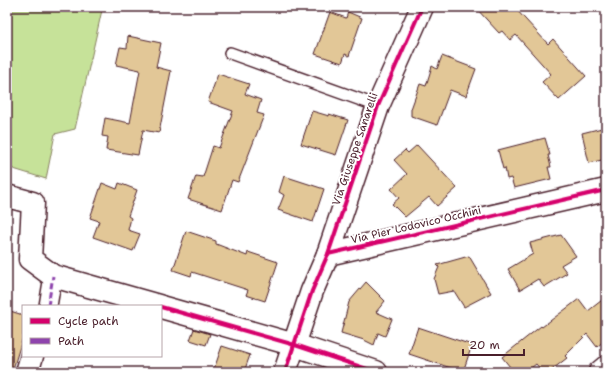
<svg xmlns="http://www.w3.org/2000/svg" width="613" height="379" font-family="'Shantell Sans',sans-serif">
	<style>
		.green { fill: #c6e299; stroke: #888062 }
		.building { fill: #e2c797; stroke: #4a1f2b }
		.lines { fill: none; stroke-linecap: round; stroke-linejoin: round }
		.service-casing { stroke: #4a1f2b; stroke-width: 14 }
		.pedestrian-casing { stroke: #4a1f2b; stroke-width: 20 }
		.minor-casing { stroke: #4a1f2b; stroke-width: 25 }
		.service { stroke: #fff; stroke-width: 11 }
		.pedestrian { stroke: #fff; stroke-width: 17 }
		.minor { stroke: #fff; stroke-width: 22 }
		.quiet { stroke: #8e44ad; stroke-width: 3; stroke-dasharray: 6 3; stroke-linecap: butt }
		.cycleway-casing { stroke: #fff; stroke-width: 6 }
		.cycleway { stroke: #d6006c; stroke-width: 4 }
		.labels { text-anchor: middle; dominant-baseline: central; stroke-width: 4; stroke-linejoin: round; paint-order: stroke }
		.street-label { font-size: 11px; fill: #4a1f2b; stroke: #fff }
	</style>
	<rect width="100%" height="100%" fill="#fff"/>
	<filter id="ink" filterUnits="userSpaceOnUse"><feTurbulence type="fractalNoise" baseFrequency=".025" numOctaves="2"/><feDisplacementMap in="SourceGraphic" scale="8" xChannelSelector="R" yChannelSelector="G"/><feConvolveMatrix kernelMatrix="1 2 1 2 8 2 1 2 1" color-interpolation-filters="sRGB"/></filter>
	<g filter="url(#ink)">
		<polygon class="green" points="7,7 91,7 102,10 75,129 55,134 46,179 7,167"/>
		<g class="building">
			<polygon points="475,7 514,7 548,44 553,39 586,76 559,100 542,82 551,74 516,35 510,40 502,31 499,33"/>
			<polygon points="330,12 346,18 348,12 362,18 349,56 345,54 342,63 315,54"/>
			<polygon points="128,36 161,43 156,67 171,71 159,133 143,130 138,155 106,150 108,137 102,136 105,118 130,123 140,70 116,65 120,47 127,48"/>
			<polygon points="442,56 476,69 466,96 450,90 437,125 411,116 411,109 420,84 426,86 432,66 437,69"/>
			<polygon points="218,74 249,84 245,94 261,100 257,113 264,115 238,182 232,180 222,210 188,199 196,176 203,177 213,146 219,148 233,111 208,102"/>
			<polygon points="312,111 329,116 329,114 348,120 336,155 301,144"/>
			<polygon points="606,127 606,159 589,163 582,133"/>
			<polygon points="545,138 550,155 548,155 551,167 548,167 551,179 514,188 511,178 507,179 505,168 503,169 498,150"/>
			<polygon points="417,145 457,188 437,206 429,197 405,217 392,204 399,198 391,189 407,174 394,160 405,150 408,153"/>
			<polygon points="284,176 324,189 313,222 278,210 284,195 279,192"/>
			<polygon points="102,183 117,189 119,183 137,190 128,216 131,218 128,230 140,234 133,251 93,237 99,221 90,218"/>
			<polygon points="186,231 216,241 216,244 247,256 248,252 278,262 265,301 246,295 248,290 192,272 191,276 173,270"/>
			<polygon points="561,235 576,256 561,265 567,273 544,287 538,279 520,290 508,269 533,254 530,243"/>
			<polygon points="469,256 491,293 464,307 454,291 438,294 434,279 439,267 437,265"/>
			<polygon points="366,282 385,301 376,312 392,319 385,336 378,333 374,345 364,340 341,333 349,302"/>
			<polygon points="606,297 606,339 597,347 587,334 565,356 567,358 549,372 543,372 536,364 526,372 514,372 502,357 541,326 542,327 579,299 588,311"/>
			<polygon points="7,310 23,315 23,337 12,372 7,372"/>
			<polygon points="418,327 472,345 463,372 409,354"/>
			<polygon points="194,329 210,334 206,345 190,340"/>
			<polygon points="222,346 250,355 244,372 213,372"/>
		</g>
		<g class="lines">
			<defs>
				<polyline id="service" points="230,53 378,106"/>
				<polyline id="pedestrian" points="48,306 53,276"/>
				<g id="minor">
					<polyline points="7,196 33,203 30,259 53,276 159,306"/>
					<polyline points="328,254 378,106 422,7"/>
					<polyline points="161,307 295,345 376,372"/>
					<polyline points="27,372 32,356"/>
					<polyline points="285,372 312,291 328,254 606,190"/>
					<polyline points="600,372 606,367"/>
				</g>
			</defs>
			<use href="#service" class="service-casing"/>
			<use href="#pedestrian" class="pedestrian-casing"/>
			<use href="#minor" class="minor-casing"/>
			<use href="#service" class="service"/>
			<use href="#pedestrian" class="pedestrian"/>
			<use href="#minor" class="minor"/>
			<polyline class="quiet" points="48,306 53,276"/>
			<defs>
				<g id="cycleway">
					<polyline points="328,254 378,106 422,7"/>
					<polyline points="161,307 295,345 376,372"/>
					<polyline points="285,372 312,291 328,254 606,190"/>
				</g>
			</defs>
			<use href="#cycleway" class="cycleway-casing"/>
			<use href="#cycleway" class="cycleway"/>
		</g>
	</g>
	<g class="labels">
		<g class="street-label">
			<text transform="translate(355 149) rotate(-71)">Via Giuseppe Sanarelli</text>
			<text transform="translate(416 225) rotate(-13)">Via Pier Lodovico Occhini</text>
		</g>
	</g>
	<rect width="613" height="379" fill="none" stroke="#fff" stroke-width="24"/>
	<rect x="12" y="12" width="589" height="355" fill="none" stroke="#4a1f2b" stroke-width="1.5" filter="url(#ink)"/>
	<rect x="22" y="305" width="140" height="52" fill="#ffffff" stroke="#b7a5aa"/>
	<rect x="30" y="318" width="20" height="6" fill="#d6006c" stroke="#b7a5aa"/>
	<text x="58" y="325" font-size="12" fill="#4a1f2b">Cycle path</text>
	<rect x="30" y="338" width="20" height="6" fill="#8e44ad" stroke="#b7a5aa"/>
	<text x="58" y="345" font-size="12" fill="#4a1f2b">Path</text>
	<path d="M463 349v6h61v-6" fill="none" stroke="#4a1f2b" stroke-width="2"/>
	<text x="469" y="349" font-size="12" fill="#4a1f2b" stroke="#ffffff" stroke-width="3" paint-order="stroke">20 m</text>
</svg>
